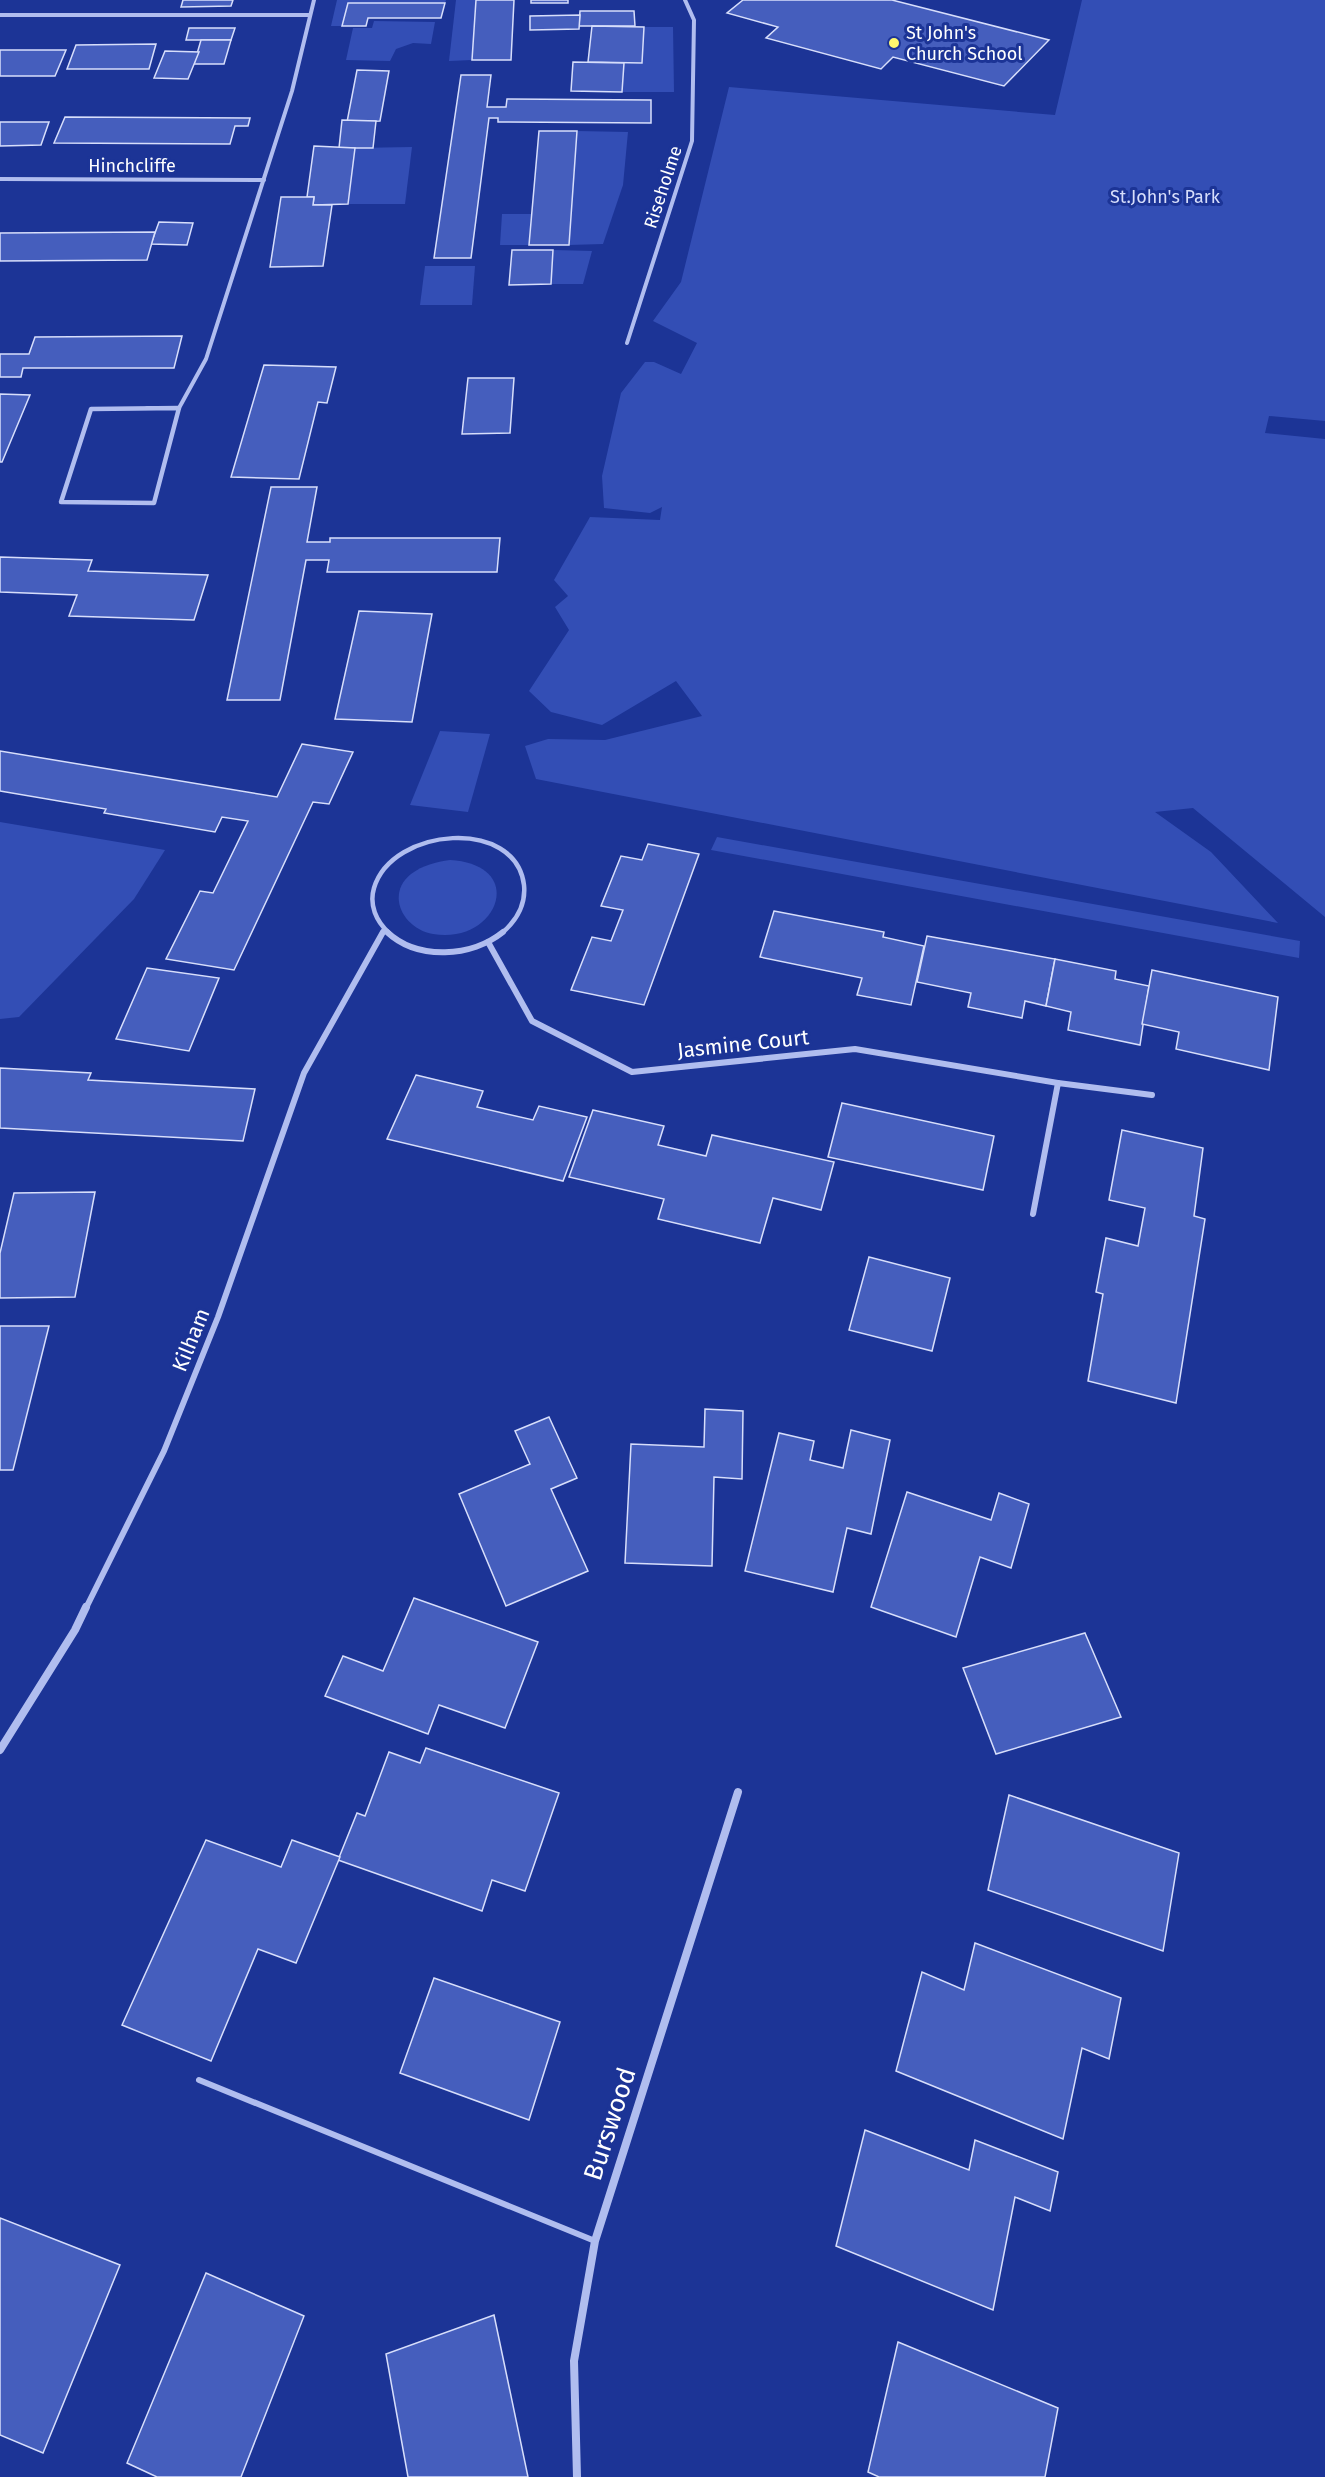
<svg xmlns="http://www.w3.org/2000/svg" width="1325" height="2477" font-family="'Fira Sans',sans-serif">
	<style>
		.green { fill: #334eb5 }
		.building { fill: #455ebd; stroke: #d7defb; stroke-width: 1.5 }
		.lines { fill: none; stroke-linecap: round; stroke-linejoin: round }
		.lane { stroke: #b0bdef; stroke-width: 6 }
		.street-far3 { stroke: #b0bdef; stroke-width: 4 }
		.street-far2 { stroke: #b0bdef; stroke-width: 4.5 }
		.street-far1 { stroke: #b0bdef; stroke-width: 6 }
		.street { stroke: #b0bdef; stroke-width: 8 }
		.poi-dot { fill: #fff86e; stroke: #1c3496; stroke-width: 2 }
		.labels { text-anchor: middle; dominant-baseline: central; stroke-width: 6; stroke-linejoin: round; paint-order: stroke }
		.far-poi-label { font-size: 18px; fill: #fff; stroke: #1c3496; text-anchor: start }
		.far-street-label { font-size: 18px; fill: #fff; stroke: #1c3496 }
		.far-park-label { font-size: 18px; fill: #d7defb; stroke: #1c3496 }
		.street-label { font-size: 21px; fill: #fff; stroke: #1c3496 }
		.near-street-label { font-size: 26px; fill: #fff; stroke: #1c3496 }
	</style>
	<rect width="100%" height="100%" fill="#1c3496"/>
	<g class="green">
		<polygon points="337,0 446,0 445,3 348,3 342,26 331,26"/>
		<polygon points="456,0 476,0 472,60 449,61"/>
		<polygon points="1082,0 1325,0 1325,421 1269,416 1265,433 1325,439 1325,917 1193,808 1155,812 1211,852 1278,923 536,779 525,746 548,739 605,740 702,716 676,681 602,725 551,712 529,691 569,630 555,607 568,596 554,580 590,517 660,520 662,507 650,513 604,508 602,476 621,393 645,362 654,362 681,374 697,343 653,321 681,282 729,87 1055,115"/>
		<polygon points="374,21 435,22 431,44 413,43 396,49 390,61 346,60 353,28 372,28"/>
		<polygon points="644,27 673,27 674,92 622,92 624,63 642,62"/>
		<polygon points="577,131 628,132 623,185 603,244 569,245"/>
		<polygon points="412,147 405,204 348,204 355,148"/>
		<polygon points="502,214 531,214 529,245 500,245"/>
		<polygon points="553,250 592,251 583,284 551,284"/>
		<polygon points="425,266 475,266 472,305 420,305"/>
		<polygon points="440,731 490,734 468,812 410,805"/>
		<polygon points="0,822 165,850 134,899 19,1017 0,1019"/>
		<polygon points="717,837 1300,941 1299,958 711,850"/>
		<path d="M 450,860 C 529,865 497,945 433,934 C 404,929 385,895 411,874 C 423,865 436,862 450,860 Z"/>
	</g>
	<g class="building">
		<polygon points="183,0 233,0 231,6 181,7"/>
		<polygon points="476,0 514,0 511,60 472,60"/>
		<rect x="531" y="0" width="37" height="3"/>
		<polygon points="743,0 892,0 1049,40 1004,86 893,57 881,69 766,38 778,27 727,13"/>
		<polygon points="348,3 445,3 441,18 368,18 366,26 342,26"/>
		<polygon points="580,11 634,11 635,26 579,26"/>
		<polygon points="580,15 579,29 530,30 530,16"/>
		<polygon points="592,26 644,27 642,63 588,62"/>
		<polygon points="189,28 235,28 231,40 186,40"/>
		<polygon points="201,40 231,40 224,64 194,64"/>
		<polygon points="156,44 149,69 67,69 76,45"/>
		<polygon points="0,50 66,50 55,76 0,76"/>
		<polygon points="165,51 199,52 188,79 154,78"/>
		<polygon points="573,62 624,63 622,92 571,91"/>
		<polygon points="357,70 389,71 380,121 347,122"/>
		<polygon points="461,75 491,75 487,107 506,107 507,99 651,100 651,123 498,122 498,118 489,118 471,258 434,258"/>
		<polygon points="65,117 250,118 248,126 235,126 230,144 54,143"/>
		<polygon points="342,120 376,121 373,148 339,148"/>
		<polygon points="0,122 49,122 41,145 0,146"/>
		<polygon points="539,131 577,131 569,245 529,245"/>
		<polygon points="314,146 355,148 348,204 313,205 314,197 307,197"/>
		<polygon points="281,197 314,197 313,205 332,205 323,266 270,267"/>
		<polygon points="159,222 193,223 187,245 151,244"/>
		<polygon points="155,232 147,260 0,261 0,233"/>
		<polygon points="512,250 553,250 551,284 509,285"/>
		<polygon points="182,336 174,368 23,368 21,377 0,377 0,354 29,354 35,337"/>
		<polygon points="264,365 336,367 327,403 318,402 299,479 231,477"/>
		<polygon points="468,378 514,378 510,433 462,434"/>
		<polygon points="0,394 30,395 2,462 0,462"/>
		<polygon points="271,487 317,487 307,542 330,542 330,538 500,538 497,572 327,572 329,560 306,560 280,700 227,700"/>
		<polygon points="0,557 92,560 88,571 208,575 194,620 69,616 77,595 0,592"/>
		<polygon points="359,611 432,614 412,722 335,719"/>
		<polygon points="302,744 353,752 329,804 313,802 234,970 166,959 200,891 213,893 248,821 222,817 215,832 104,813 106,809 0,791 0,751 277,797"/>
		<polygon points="648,844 699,854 644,1005 571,990 592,937 611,941 623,910 601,906 621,856 642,860"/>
		<polygon points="774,911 884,932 883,937 924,946 911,1005 857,995 862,978 760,957"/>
		<polygon points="927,936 1055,959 1046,1006 1025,1001 1022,1018 968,1007 971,993 917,982"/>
		<polygon points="1055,959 1116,971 1115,979 1149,986 1140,1045 1068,1030 1071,1012 1046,1006"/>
		<polygon points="147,968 219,978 189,1051 116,1039"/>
		<polygon points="1152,970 1278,997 1269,1070 1176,1049 1179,1032 1142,1024"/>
		<polygon points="0,1068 91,1073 88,1080 255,1089 243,1141 0,1128"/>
		<polygon points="416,1075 483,1091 477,1107 533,1120 539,1106 587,1117 563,1181 387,1139"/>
		<polygon points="842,1103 994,1136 983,1190 828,1157"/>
		<polygon points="593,1110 664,1126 658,1145 706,1156 712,1135 834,1162 821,1210 773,1198 760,1243 658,1219 664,1199 569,1177"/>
		<polygon points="1122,1130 1203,1148 1194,1216 1205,1219 1176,1403 1088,1381 1103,1294 1096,1292 1106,1238 1138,1246 1145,1208 1109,1200"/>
		<polygon points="95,1192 75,1297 0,1298 0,1253 14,1193"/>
		<polygon points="869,1257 950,1278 932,1351 849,1330"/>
		<polygon points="0,1326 49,1326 13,1470 0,1470"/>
		<polygon points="705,1409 743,1411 742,1479 714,1477 712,1566 625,1563 631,1444 704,1447"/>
		<polygon points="549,1417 577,1478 551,1489 588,1571 506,1606 459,1494 530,1464 515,1431"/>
		<polygon points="851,1430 890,1440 871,1534 847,1528 833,1592 745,1571 779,1433 814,1441 810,1460 843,1468"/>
		<polygon points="907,1492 991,1520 999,1493 1029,1504 1011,1568 980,1557 956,1637 871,1607"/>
		<polygon points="414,1598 538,1642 505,1728 439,1705 428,1734 325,1696 343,1656 383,1671"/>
		<polygon points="1085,1633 1121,1717 996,1754 963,1668"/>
		<polygon points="426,1748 559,1793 525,1891 492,1880 482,1911 338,1860 357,1813 365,1816 389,1752 420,1763"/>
		<polygon points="1009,1795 1179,1853 1163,1951 988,1890"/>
		<polygon points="206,1840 281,1867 292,1840 340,1857 296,1963 258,1949 211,2061 122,2025"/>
		<polygon points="975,1943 1121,1998 1109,2059 1082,2048 1063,2139 896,2071 922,1972 964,1990"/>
		<polygon points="434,1978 560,2022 529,2120 400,2073"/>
		<polygon points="865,2130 969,2170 975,2140 1058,2172 1050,2211 1015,2197 993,2310 836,2246"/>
		<polygon points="0,2218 120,2265 43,2453 0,2435"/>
		<polygon points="206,2273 304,2316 241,2477 157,2477 127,2463"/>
		<polygon points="494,2315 528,2477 408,2477 386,2354"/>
		<polygon points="898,2342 1058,2408 1045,2477 879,2477 868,2472"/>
	</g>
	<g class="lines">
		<polyline class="lane" points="199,2080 595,2241"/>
		<g class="street-far3">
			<polyline points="0,15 309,15"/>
			<polyline points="0,179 264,180"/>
			<polyline points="627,343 692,141 694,20 685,0"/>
			<polyline points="147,408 179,408"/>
			<polyline points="179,408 206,359 292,91 314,0"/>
		</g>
		<g class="street-far2">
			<polygon points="179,408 154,503 61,502 91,409"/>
			<polyline points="382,933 384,930"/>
			<path d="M 389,933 C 376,921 369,905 374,888 C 392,827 516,817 524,885 C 526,905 516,921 502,933"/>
		</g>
		<g class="street-far1">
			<path d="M 387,932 C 418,961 472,957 503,932"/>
			<polyline points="488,942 532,1021 632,1072 855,1049 1058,1083"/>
			<polyline points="1033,1214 1058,1083 1152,1095"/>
			<polyline points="86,1608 164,1451 218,1317 304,1073 383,932"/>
		</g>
		<g class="street">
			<polyline points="0,1750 75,1630 86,1607"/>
			<polyline points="577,2477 574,2361 595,2241 738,1792"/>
		</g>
	</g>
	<circle class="poi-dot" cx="894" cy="43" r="6"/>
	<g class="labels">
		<g class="far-poi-label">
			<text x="906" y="33">St John's<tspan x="906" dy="21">Church School</tspan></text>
		</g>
		<g class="far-street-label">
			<text x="132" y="166">Hinchcliffe</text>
			<text transform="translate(663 187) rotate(-72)">Riseholme</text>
		</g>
		<g class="far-park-label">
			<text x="1165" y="197">St.John's Park</text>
		</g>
		<g class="street-label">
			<text transform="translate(743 1044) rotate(-6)">Jasmine Court</text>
			<text transform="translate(191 1340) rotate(-68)">Kilham</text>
		</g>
		<g class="near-street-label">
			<text transform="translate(610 2124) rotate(-72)">Burswood</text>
		</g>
	</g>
</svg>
